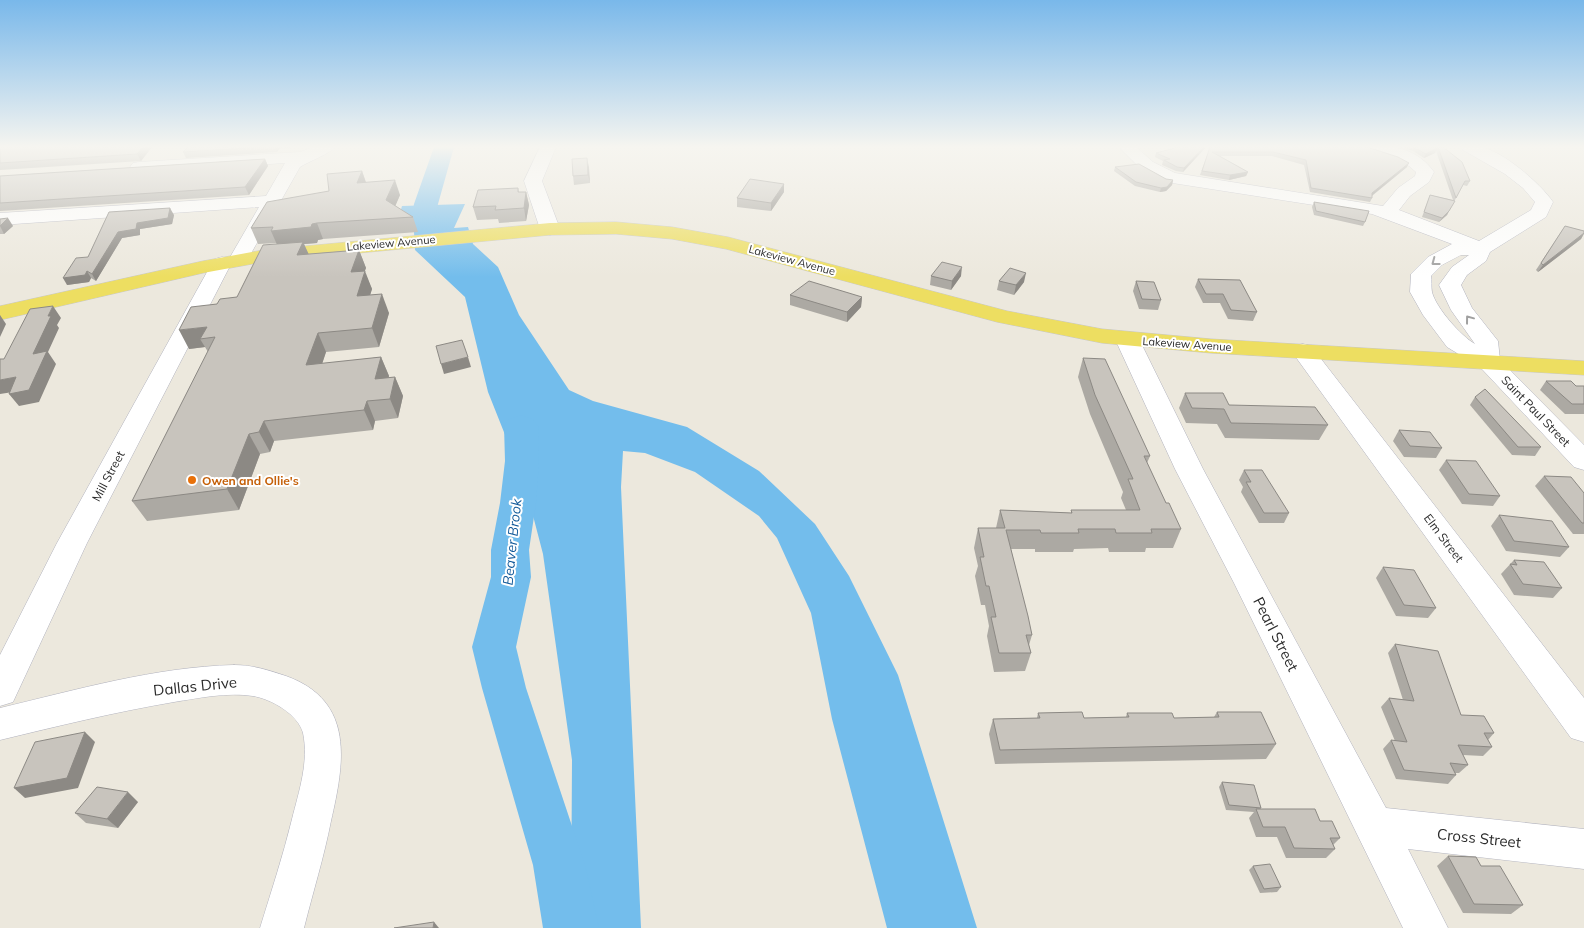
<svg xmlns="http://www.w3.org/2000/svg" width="1584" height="928" font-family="Mulish,sans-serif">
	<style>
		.water { fill: #73bdec }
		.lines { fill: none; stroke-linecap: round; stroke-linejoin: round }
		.river { fill: #73bdec; fill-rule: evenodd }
		.minor-casing { stroke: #b1b2be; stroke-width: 1 }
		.major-casing { stroke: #c8c8c8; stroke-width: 1 }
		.minor { fill: #fff; fill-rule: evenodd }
		.major { fill: #edde61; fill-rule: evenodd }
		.wall { fill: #aca9a3 }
		.shaded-wall { fill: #8c8984 }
		.building { fill: #c8c4bd; stroke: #8c8984 }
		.oneway { stroke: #a0a0a0 }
		.food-dot { fill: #e8710a; stroke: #fff; stroke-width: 2 }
		.labels { text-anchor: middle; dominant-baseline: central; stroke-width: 4; stroke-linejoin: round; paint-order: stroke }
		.far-street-label { font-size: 11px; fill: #2b2b2b; stroke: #fff }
		.street-label { font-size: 12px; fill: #2b2b2b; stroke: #fff }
		.food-label { font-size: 12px; font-weight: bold; fill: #c56008; stroke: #fff; text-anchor: start }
		.water-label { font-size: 14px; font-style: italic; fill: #115999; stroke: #fff }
		.near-street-label { font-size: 15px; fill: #2b2b2b; stroke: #fff }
	</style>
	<rect width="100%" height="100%" fill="#ece8dd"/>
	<polygon class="water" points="465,204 454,228 468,227 473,244 498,267 519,315 569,390 593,401 687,427 759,471 815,524 849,576 898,675 977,928 887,928 832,719 811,613 777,538 759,516 695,472 645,453 623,451 621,487 641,928 571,928 572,760 543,554 525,485 488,392 465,297 415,250 414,232 399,216 402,206"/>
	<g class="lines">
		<g class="river">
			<path d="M 434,147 L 454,147 L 438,204 L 434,224 L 454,245 L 450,250 C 431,255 420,240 410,225 L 414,204 Z"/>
			<polygon points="521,415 533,419 538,426 539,461 536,503 529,550 531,577 516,647 526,688 585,865 599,928 543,928 533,865 482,688 472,647 491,577 491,550 500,503 505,461 504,426 509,419"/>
		</g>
		<defs>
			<g id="minor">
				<path d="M 313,147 L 335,147 C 331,153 308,162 300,167 L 245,264 L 238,266 L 231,264 L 87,543 L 13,702 L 0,706 L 0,655 L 57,543 L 212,263 L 215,259 L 222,257 L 229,259 L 259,207 L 0,225 L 0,213 L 266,196 L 285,163 L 139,172 L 133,171 L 130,167 L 133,163 L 139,162 L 300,152 Z"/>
				<polygon points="540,147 556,147 542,181 560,229 557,233 550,235 543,233 540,229 524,181"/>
				<path d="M 1119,147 L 1136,147 L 1153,162 L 1175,173 L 1383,206 L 1398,188 L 1415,176 L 1416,172 L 1409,166 L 1397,159 L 1369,150 L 1367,147 C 1392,144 1418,149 1434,172 L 1429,182 L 1410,196 L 1399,210 L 1479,241 L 1531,210 L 1535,202 L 1523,188 L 1505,174 L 1463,150 L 1461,147 C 1466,146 1474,146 1480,147 C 1502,150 1541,184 1553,202 L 1546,217 L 1490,252 L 1486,261 L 1467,275 L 1461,285 L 1472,308 L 1498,341 L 1500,360 L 1584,445 L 1584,470 L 1574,467 L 1480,367 L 1447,347 L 1423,315 L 1410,292 L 1411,274 L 1428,257 L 1452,244 L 1372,214 L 1166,182 L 1141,169 ZM 1461,255 L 1469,255 L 1452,267 L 1439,285 L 1451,310 L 1475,344 C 1461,336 1436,308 1432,292 C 1431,287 1432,280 1431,276 L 1442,265 Z"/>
				<polygon points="1127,332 1135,334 1139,339 1203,469 1386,808 1584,829 1584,869 1408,849 1448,928 1403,928 1234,583 1175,469 1115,339 1119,334"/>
				<polygon points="1303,344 1311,346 1584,698 1584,742 1571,738 1295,356 1291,351 1295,346"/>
				<path d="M 234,665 C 253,665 268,670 286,676 C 356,701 344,764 331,821 C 324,857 313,892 304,928 L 260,928 C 271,892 283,856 292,819 C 299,791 309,762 303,733 C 298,714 271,699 253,696 C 227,692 199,698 174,702 C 115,712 58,726 0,740 L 0,708 C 76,690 155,667 234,665 Z"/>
			</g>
			<polygon id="major" points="616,222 672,227 728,237 1007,311 1102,329 1211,339 1584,361 1584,375 1211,353 1102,343 997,322 726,249 672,239 616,234 550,235 263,262 203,273 0,320 0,306 203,261 263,250 550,223"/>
		</defs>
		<use href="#minor" class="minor-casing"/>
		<use href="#major" class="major-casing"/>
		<use href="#minor" class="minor"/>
		<use href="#major" class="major"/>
	</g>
	<g class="wall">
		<polygon points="0,147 152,147 141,161 0,170"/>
		<polygon points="188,147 292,147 291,148 279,149 277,152 186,158 183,152"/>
		<polygon points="1179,147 1206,147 1183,172 1176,171 1162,165 1163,161 1155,157 1156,153"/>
		<polygon points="1210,147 1370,148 1407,167 1372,196 1372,198 1370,202 1310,192 1304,165 1272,156 1220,156 1248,172 1246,176 1229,180 1200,175"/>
		<polygon points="1398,147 1431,147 1435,148 1435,147 1443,147 1470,181 1467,186 1463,185 1447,215 1439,222 1422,217 1430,195 1453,200 1436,151 1435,153 1424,158 1413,151"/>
		<polygon points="587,158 590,183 574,185 573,176"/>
		<polygon points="265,159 268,166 249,195 0,211 0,176"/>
		<polygon points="1115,167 1166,179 1173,180 1172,185 1166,191 1160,192 1135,186 1114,171"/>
		<polygon points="362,171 366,182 400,195 395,206 413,217 418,232 323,239 318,240 317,243 304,244 308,254 359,250 366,268 364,271 372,289 370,295 389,313 379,347 326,352 322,364 381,357 389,376 388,378 395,377 403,396 398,418 375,421 373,430 274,441 270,452 260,454 239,510 147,521 132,501 208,352 205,347 189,349 217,304 237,297 277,244 277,243 258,244 251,228 329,191"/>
		<polygon points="518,188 519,192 526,192 529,205 526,221 499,223 498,219 477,220 473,207"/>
		<polygon points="784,192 771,211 737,207 737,198"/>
		<polygon points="1314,202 1365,222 1363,226 1314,215 1312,207"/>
		<polygon points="109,212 174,215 172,224 140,229 140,235 122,238 96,281 91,278 89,282 67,285 88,257"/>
		<polygon points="0,219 13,226 4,234 0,234"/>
		<polygon points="1565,226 1584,231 1584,234 1581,239 1538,272 1536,270"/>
		<polygon points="931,276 961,276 951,290 930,285"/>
		<polygon points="1198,279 1257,312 1253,321 1228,319 1220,303 1203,303 1195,287"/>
		<polygon points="999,281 1024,282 1014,295 997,290"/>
		<polygon points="1136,281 1161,300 1158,310 1139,309 1133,291"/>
		<polygon points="790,295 862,297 861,307 847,322 790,305"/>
		<polygon points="1083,358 1150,456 1147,463 1166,503 1181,529 1173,548 1146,548 1145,552 1109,552 1108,548 1074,549 1073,552 1035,552 1035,549 1011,549 1032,635 1029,645 1031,653 1025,671 994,672 987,636 989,626 985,605 981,605 975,576 978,566 974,548 978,528 996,528 1000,510 1071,513 1071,510 1126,510 1121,498 1123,492 1090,414 1078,377"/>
		<polygon points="1546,381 1576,386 1584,386 1584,414 1565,414 1540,390"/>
		<polygon points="1185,393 1229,405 1328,425 1319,440 1225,438 1217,424 1186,423 1179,408"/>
		<polygon points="1475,397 1541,447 1535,456 1512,455 1470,405"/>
		<polygon points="1399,430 1442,448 1436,458 1404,457 1393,441"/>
		<polygon points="1446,460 1500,496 1493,506 1462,504 1439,470"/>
		<polygon points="1244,470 1289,513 1284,523 1259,523 1241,492 1243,487 1239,480"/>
		<polygon points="1544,476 1584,493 1584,534 1573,534 1535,486"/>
		<polygon points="1499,515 1569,547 1560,557 1506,551 1491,526"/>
		<polygon points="1514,560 1562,588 1553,598 1514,595 1501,574"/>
		<polygon points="1383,567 1436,608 1428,618 1396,616 1376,578"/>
		<polygon points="1395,644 1461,715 1494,733 1488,740 1492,747 1483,756 1463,755 1468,765 1459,773 1455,773 1456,775 1448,784 1396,779 1383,749 1391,740 1395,741 1381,707 1389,698 1403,700 1388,653"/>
		<polygon points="1217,712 1276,744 1266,759 995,764 989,734 993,719 1037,718 1038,713 1084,718 1126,717 1127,713 1174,718 1214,717"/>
		<polygon points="1222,782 1261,808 1260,809 1320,821 1340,838 1333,845 1335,849 1326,858 1286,858 1277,837 1256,837 1249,818 1254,812 1226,810 1219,787"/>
		<polygon points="138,802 118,828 86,823 75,813"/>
		<polygon points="1448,856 1481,866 1523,905 1511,914 1463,913 1437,866"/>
		<polygon points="1253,866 1281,887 1277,892 1260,893 1249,870"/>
	</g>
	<g class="shaded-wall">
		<polygon points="143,147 152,147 141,161 137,154"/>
		<polygon points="275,147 279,147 279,149 277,152"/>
		<polygon points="1204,147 1206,147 1183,172 1184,168"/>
		<polygon points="1437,148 1435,153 1424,158 1426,154"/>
		<polygon points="587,158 589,167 590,183 588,175"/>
		<polygon points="265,159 268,166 249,195 245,187"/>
		<polygon points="1409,163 1407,167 1370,197 1372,193"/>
		<polygon points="362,171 367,186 357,183"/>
		<polygon points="1248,172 1246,176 1229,180 1230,175"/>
		<polygon points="395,180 400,195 391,216 386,200"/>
		<polygon points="1173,180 1172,185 1166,191 1160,192 1161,188"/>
		<polygon points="784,184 784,192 771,211 771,203"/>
		<polygon points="526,192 529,205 526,221 524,208"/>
		<polygon points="170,208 174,215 172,224 140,229 140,235 122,238 96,281 92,274 118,232"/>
		<polygon points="1449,211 1447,215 1439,222 1442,218"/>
		<polygon points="8,218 13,226 4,234 0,226"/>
		<polygon points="317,223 323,239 318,240 317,243 304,244 311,259 297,255 278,247 271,231"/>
		<polygon points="1584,233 1581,239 1538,272 1543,265"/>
		<polygon points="359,250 366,268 358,291 351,272"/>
		<polygon points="962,267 961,276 951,290 952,281"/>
		<polygon points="87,271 91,278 89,282 67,285 63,278"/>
		<polygon points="365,271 372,289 364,315 357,296"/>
		<polygon points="1026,273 1024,282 1014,295 1016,285"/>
		<polygon points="382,294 389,313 379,347 372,328"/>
		<polygon points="862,297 861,307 847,322 847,312"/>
		<polygon points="53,306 61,318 57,325 59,328 48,352 56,364 39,402 19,406 9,394"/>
		<polygon points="0,315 6,324 0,337"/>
		<polygon points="207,327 200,339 205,347 189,349 179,330"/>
		<polygon points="318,333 326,352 315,385 306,365"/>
		<polygon points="381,357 389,376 383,399 375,379"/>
		<polygon points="468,357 471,367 444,374 441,364"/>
		<polygon points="16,377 26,390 0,394 0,380"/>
		<polygon points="395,377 403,396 398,418 390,399"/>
		<polygon points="367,401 375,421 373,430 364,410"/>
		<polygon points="264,421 274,441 270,452 259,432"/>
		<polygon points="249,434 260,454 239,510 227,489"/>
		<polygon points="85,732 95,742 78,788 25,798 14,788"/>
		<polygon points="128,792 138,802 118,828 107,819"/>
		<polygon points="434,922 439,928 433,928"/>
	</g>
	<g class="building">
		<polygon points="0,147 68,147 67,147 143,147 137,154 0,163"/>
		<polygon points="188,147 263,147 183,152"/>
		<polygon points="1179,147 1204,147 1184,168 1177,167 1164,160 1170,159 1156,153"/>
		<polygon points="1210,147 1370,147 1370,148 1398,157 1409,163 1372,193 1372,198 1311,188 1306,160 1273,152 1212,152 1248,172 1230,175 1202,171"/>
		<polygon points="1413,147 1431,147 1437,148 1426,154"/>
		<polygon points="1438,147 1443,147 1462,162 1470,181 1465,181 1456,198"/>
		<polygon points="587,158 588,175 573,176 572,159"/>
		<polygon points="265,159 245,187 0,203 0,176"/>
		<polygon points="1139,164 1166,179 1173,180 1167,187 1161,188 1136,182 1115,167"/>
		<polygon points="362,171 357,183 395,180 386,200 413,217 317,223 312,224 311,227 271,231 273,227 251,228 267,202 329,191 327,174"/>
		<polygon points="750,179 784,184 771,203 737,198"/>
		<polygon points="518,188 518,192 526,192 524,208 495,210 496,206 473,207 478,190"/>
		<polygon points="1430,195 1455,201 1449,211 1442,218 1424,212"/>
		<polygon points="1314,202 1369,211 1365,222 1316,211"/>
		<polygon points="170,208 168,218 137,223 136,229 118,232 92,274 87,271 85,275 63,278 76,258 88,257 109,212"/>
		<polygon points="8,218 0,226 0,219"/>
		<polygon points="1565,226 1584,231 1584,233 1543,265 1541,263"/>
		<polygon points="303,242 297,255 359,250 351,272 365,271 357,296 382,294 372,328 318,333 306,365 381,357 375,379 395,377 390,399 367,401 364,410 264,421 259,432 249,434 227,489 132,501 215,337 200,339 207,327 179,330 191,307 217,304 220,299 237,297 263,245"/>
		<polygon points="942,262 962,267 952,281 931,276"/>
		<polygon points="1010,268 1026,273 1016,285 999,281"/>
		<polygon points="1198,279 1240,280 1257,312 1231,310 1223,294 1206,294"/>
		<polygon points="809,281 862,297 847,312 790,295"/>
		<polygon points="1136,281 1154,282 1161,300 1142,299"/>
		<polygon points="53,306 48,316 51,316 33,354 47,351 29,390 9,394 16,377 0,380 0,359 4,359 30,309"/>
		<polygon points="462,340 468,357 441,364 436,346"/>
		<polygon points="1083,358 1105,359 1150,456 1144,456 1166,503 1169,503 1181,529 1151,529 1152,533 1116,533 1115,529 1078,529 1079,533 1041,533 1040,530 1006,530 1028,616 1032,635 1026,635 1031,653 999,653 991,617 996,617 989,586 986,586 980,557 984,557 978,528 1005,528 1000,510 1072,513 1071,510 1140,510 1128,479 1133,479 1095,395"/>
		<polygon points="1546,381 1571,381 1576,386 1584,386 1584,404 1572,404"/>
		<polygon points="1485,389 1541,447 1518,447 1475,397"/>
		<polygon points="1185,393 1223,393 1229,405 1315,407 1328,425 1231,423 1224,409 1192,408"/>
		<polygon points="1399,430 1430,432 1442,448 1410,446"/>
		<polygon points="1446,460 1476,461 1500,496 1469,494"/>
		<polygon points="1244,470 1262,470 1289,513 1264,513 1246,482 1251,482"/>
		<polygon points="1544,476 1571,477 1584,493 1584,523 1582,523"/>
		<polygon points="1499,515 1552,521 1569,547 1514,541"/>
		<polygon points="1514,560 1544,562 1562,588 1523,584 1510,564 1517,565"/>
		<polygon points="1383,567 1414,570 1436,608 1404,605"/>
		<polygon points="1395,644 1438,651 1461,715 1484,716 1494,733 1484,733 1492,747 1458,745 1468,765 1450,763 1456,775 1404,770 1391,740 1407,742 1389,698 1414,701"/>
		<polygon points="1082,712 1084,718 1129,717 1127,713 1172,713 1174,718 1219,717 1217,712 1261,712 1276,744 1000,750 993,719 1040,718 1038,713"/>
		<polygon points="85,732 67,778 14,788 35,742"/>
		<polygon points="1222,782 1254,785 1261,808 1229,805"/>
		<polygon points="97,787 128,792 107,819 75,813"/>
		<polygon points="1256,809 1315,809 1320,821 1332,821 1340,838 1330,838 1335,849 1294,848 1285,827 1263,827"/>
		<polygon points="1448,856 1476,857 1481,866 1500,866 1523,905 1474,904"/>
		<polygon points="1270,864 1281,887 1264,889 1253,866"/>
		<polygon points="434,922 433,928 394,928"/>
	</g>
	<defs><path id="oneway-chevron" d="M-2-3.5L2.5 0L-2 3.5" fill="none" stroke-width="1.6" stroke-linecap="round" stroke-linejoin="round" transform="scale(1.25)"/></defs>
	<g class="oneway">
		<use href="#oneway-chevron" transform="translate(1435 262) rotate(143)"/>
		<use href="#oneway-chevron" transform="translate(1469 319) rotate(-127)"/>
	</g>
	<linearGradient id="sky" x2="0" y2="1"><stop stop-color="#79b8ea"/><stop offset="0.53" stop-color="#f6f5f0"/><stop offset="1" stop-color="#f6f5f0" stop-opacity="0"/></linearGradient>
	<rect width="1584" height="277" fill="url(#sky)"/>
	<circle class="food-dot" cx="192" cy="480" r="5"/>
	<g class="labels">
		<g class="far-street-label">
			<text transform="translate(391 243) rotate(-5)">Lakeview Avenue</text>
			<text transform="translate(792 260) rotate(15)">Lakeview Avenue</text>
			<text transform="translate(1187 344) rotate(4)">Lakeview Avenue</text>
		</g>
		<g class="street-label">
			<text transform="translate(1536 411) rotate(46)">Saint Paul Street</text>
			<text transform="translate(108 476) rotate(-62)">Mill Street</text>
			<text transform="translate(1444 538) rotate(53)">Elm Street</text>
		</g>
		<g class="food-label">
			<text x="202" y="480">Owen and Ollie's</text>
		</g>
		<g class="water-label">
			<text transform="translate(512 542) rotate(-84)">Beaver Brook</text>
		</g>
		<g class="near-street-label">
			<text transform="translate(1276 634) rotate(63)">Pearl Street</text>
			<text transform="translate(195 686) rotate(-6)">Dallas Drive</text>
			<text transform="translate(1479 838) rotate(6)">Cross Street</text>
		</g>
	</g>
</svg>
